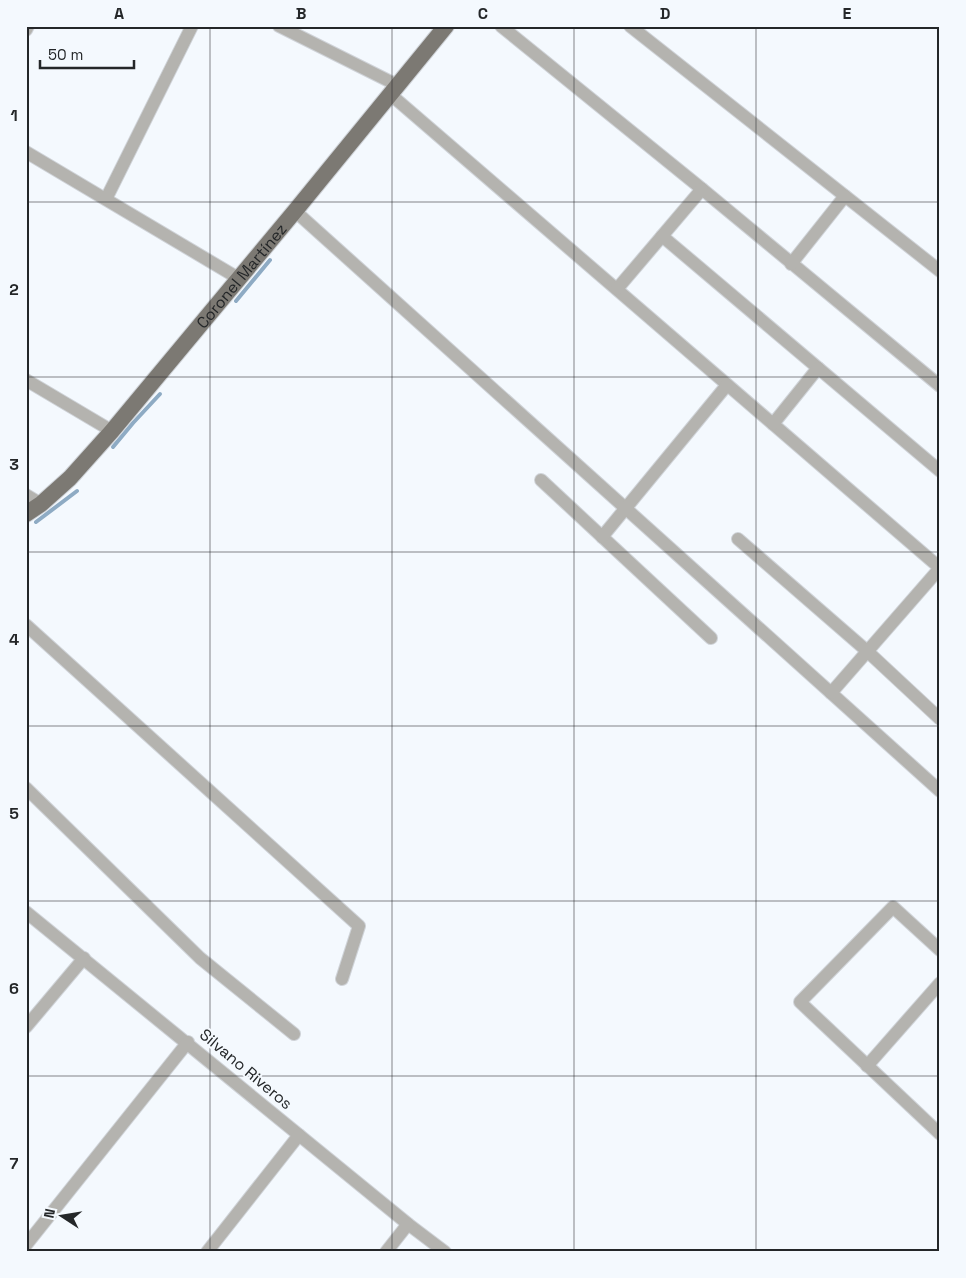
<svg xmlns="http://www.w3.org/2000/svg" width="966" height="1278" font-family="'Space Grotesk',sans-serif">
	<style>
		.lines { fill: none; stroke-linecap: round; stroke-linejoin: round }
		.stream { stroke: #8eabc4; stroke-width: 4 }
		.minor-casing { stroke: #cfd3d8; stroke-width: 14 }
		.major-casing { stroke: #cfd3d8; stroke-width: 18 }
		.minor { stroke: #b4b3af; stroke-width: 12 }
		.major { stroke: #7c7973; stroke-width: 16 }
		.grid { fill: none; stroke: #242729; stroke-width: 1; stroke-opacity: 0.55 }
		.labels { text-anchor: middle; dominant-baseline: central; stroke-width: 4; stroke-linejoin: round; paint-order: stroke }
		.street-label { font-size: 16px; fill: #242729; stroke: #f4f9fe }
		.neatline { fill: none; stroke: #242729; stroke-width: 2 }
		.grid-label { font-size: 16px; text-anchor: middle; font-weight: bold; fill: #242729 }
	</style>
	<rect width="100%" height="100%" fill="#f4f9fe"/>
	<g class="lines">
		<g class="stream">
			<polyline points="236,301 270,260"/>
			<polyline points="113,447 133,423 160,394"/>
			<polyline points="36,522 77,491"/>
		</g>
		<defs>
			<g id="minor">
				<polyline points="279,26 397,85"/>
				<polyline points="501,26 702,189 940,386"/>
				<polyline points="630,26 940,271"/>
				<polyline points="26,30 28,26"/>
				<polyline points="390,94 940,568"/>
				<polyline points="26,152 238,278"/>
				<polyline points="106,199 192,26"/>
				<polyline points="295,211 940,791"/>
				<polyline points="662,236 940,471"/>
				<polyline points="791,264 845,196"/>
				<polyline points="617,289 702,189"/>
				<polyline points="26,380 112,431"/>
				<polyline points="773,424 818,368"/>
				<polyline points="541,480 711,638"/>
				<polyline points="26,495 41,504"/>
				<polyline points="602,537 727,385"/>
				<polyline points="738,539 867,651 940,719"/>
				<polyline points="26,625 359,926 342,979"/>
				<polyline points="831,693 940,568"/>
				<polyline points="26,788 200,958 294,1034"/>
				<polyline points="26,912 408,1224 445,1252"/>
				<polyline points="940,950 893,907 800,1002 940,1134"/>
				<polyline points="26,1027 84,958"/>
				<polyline points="867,1066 940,983"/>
				<polyline points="26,1245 188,1042"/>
				<polyline points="207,1252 299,1135"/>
				<polyline points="386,1252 408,1224"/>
			</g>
			<g id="major">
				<path id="s1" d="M 26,514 L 41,504 L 70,478 L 112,431 L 295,211 L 446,26"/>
			</g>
		</defs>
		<use href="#minor" class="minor-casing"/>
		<use href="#major" class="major-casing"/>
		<use href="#minor" class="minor"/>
		<use href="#major" class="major"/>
	</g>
	<path class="grid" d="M 210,26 L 210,1252M 392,26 L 392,1252M 574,26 L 574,1252M 756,26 L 756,1252M 26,202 L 940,202M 26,377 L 940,377M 26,552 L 940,552M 26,726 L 940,726M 26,901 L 940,901M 26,1076 L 940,1076"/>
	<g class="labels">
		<g class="street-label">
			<text stroke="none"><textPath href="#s1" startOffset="322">Coronel Martínez</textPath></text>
			<text transform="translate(246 1069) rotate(40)">Silvano Riveros</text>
		</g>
	</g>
	<rect width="966" height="1278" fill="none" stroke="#f4f9fe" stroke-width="55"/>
	<g transform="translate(62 1216) rotate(282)" stroke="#f4f9fe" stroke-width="4" paint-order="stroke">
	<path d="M0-4L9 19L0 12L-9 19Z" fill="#242729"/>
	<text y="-8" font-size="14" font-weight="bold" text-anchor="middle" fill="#242729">N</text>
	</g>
	<path d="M40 60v8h94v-8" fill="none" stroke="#242729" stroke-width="2.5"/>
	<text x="48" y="60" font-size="15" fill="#242729" stroke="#f4f9fe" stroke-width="4" paint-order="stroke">50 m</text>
	<rect x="28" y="28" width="910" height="1222" class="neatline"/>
	<g class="grid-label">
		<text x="119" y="19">A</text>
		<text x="301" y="19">B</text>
		<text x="483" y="19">C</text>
		<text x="665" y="19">D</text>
		<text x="847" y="19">E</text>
		<text x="14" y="121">1</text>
		<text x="14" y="295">2</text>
		<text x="14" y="470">3</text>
		<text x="14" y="645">4</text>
		<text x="14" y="819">5</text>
		<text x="14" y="994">6</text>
		<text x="14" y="1169">7</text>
	</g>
</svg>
